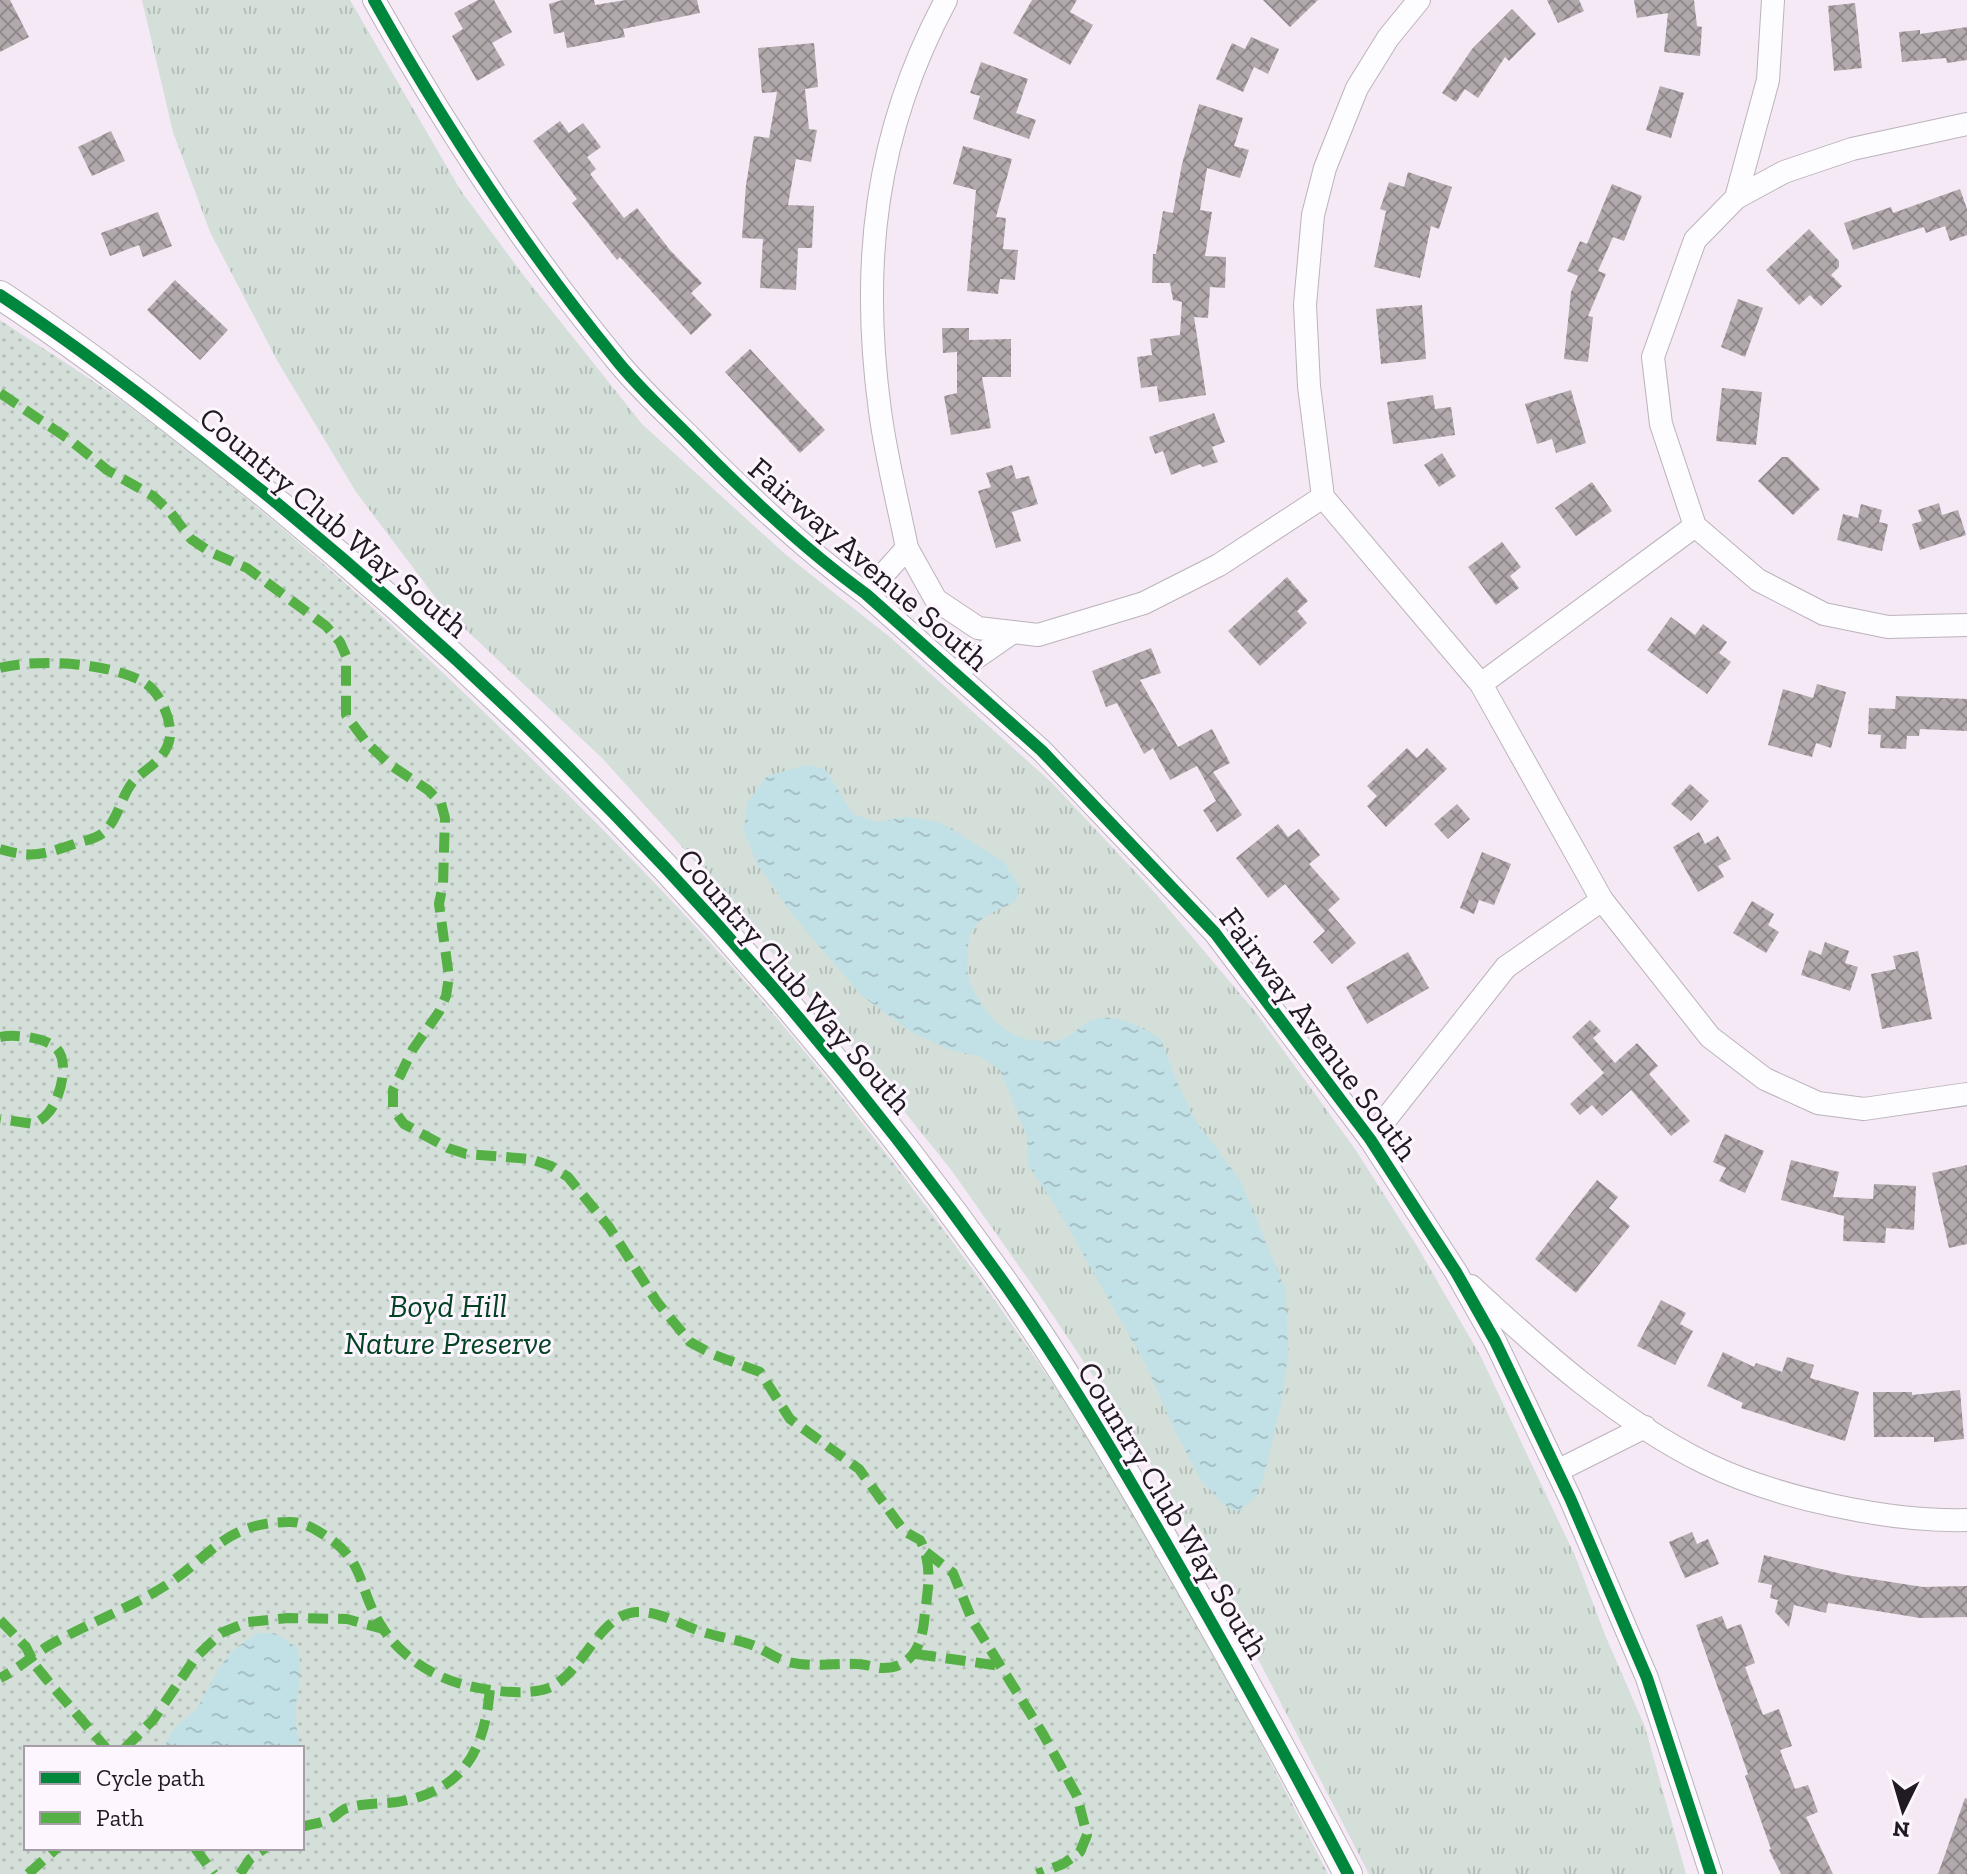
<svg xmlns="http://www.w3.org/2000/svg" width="1967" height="1874" font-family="'Zilla Slab',serif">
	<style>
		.grass { fill: url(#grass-tufts) }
		.park { fill: url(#park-dots); fill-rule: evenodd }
		.water { fill: url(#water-ripples) }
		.building { fill: url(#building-cross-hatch) }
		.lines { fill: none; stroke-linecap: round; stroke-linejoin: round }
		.minor-casing { stroke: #bbb3bc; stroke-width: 24 }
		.tertiary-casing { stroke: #bbb3bc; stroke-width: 30 }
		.minor { stroke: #fdfcfe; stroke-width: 22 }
		.tertiary { stroke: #fdfcfe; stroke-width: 28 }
		.quiet { stroke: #55b145; stroke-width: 10; stroke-dasharray: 20 10; stroke-linecap: butt }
		.cycleway-casing { stroke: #fdf6ff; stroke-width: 17 }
		.cycleway { stroke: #00873e; stroke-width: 12 }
		.labels { text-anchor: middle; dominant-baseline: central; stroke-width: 6; stroke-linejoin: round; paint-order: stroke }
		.street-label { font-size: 32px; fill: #211a22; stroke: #fdf6ff }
		.park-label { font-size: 32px; font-style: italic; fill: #034324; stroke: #fdf6ff }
	</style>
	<defs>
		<pattern id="grass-tufts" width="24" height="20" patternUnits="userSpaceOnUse" patternTransform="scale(2)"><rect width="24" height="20" fill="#d3dfd8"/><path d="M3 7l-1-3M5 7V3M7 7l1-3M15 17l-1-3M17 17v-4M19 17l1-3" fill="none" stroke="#b5bfb9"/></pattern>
		<pattern id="park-dots" width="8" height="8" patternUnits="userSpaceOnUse" patternTransform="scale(2)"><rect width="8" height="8" fill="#d3dfd8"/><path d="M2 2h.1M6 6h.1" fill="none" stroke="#b5bfb9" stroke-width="1.8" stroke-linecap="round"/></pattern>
		<pattern id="water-ripples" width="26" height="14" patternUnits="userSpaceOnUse" patternTransform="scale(2)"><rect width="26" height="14" fill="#c2e1e6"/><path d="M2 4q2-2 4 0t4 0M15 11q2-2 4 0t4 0" fill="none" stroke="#a6c0c5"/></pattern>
		<pattern id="building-cross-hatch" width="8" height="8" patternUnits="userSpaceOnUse" patternTransform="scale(2)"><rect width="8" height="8" fill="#b2a9ac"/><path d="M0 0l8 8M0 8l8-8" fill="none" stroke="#90898c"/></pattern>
	</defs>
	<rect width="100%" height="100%" fill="#f4e9f5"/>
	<polygon class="grass" points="142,0 350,0 461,191 524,276 642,424 785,554 891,638 1052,783 1156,894 1257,1014 1355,1149 1417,1246 1481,1357 1576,1558 1605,1635 1645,1727 1686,1874 1369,1874 1223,1591 1145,1454 1042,1299 952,1171 871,1070 684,849 603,759 445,610 356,492 278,362 210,232 173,132"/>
	<path class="park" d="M 0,320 C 43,349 88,376 130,407 C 255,500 372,604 484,712 C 595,820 706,931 805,1052 C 897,1164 984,1281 1065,1402 C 1165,1552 1246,1714 1328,1874 L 0,1874 ZM 26,1748 L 302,1748 L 302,1848 L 26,1848 Z"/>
	<g class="water">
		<path d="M 806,765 L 825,769 L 853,814 L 877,822 L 906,817 L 939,822 L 1003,861 L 1020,887 L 1015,902 C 992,913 968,919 968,949 C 967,960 966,976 971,985 C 984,1015 1009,1042 1043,1041 C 1049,1041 1056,1042 1061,1040 C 1081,1031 1085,1016 1110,1018 C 1129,1020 1146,1030 1161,1039 L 1174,1075 L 1193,1117 L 1240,1180 L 1286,1291 L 1288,1355 L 1281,1403 L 1264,1476 L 1255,1498 L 1237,1512 L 1223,1504 L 1201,1480 L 1175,1431 L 1146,1365 L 1058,1210 L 1028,1165 L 1027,1137 L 1000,1070 L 980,1056 L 951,1050 L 913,1033 L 861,995 L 796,919 L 756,862 L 744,830 L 747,803 L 767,776 Z"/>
		<path d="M 258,1633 L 274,1633 L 297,1647 C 303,1667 299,1683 296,1704 C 295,1717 297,1735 300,1748 L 164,1748 L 174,1728 L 197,1709 L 221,1665 L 237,1647 Z"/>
	</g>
	<g class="building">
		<polygon points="0,0 10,0 29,37 0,52"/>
		<polygon points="478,0 494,0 512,32 492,43 505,65 477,81 452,36 463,29 454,13"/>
		<polygon points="562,0 594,0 595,5 626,0 697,0 700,13 623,29 625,37 567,48 564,32 554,34 549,4"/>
		<polygon points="1032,0 1077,0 1070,12 1093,25 1070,65 1013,33"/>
		<polygon points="1263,0 1318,0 1290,27"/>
		<polygon points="1547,0 1579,0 1584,11 1558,23"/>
		<polygon points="1634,0 1694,0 1697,26 1702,27 1700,56 1664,52 1668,13 1637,18"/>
		<polygon points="1855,3 1862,68 1834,71 1828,6"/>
		<polygon points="1512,9 1536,34 1509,61 1505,57 1478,98 1465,89 1456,102 1442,93 1472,49"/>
		<polygon points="1967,27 1967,60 1947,63 1946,58 1902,62 1899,32 1920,30 1920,34"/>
		<polygon points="1251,37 1279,49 1268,74 1254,67 1243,92 1216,79 1232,43 1245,49"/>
		<polygon points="814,43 818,87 805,89 809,129 817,130 811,162 796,159 788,205 814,206 812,248 798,248 796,290 760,288 763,239 742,238 746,185 754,136 769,138 777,92 762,93 758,48"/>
		<polygon points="981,62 1028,79 1016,113 1036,120 1029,139 973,119 980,96 970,93"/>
		<polygon points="1660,86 1684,93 1671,138 1646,130"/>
		<polygon points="1199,104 1243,118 1234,146 1249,150 1240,178 1207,168 1200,210 1212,212 1205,256 1226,257 1225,288 1210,287 1208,318 1194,317 1206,395 1159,402 1157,386 1141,388 1137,357 1152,355 1150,339 1180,335 1182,302 1173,300 1170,283 1152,283 1153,254 1156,254 1163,211 1173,213 1182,164"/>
		<polygon points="560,121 569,133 583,123 601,147 587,157 596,169 590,174 624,218 637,208 670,250 702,283 691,293 712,315 691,335 620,257 617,260 572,203 577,199 533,141"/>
		<polygon points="111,131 125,161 92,176 78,147"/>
		<polygon points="963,146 1012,159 996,217 1006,218 1003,249 1018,250 1015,280 1000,279 998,294 967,291 976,190 953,184"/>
		<polygon points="1408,172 1452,187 1439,229 1431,226 1420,278 1374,267 1386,211 1380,209 1389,182 1404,187"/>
		<polygon points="1612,184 1642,196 1624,241 1613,237 1598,271 1606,274 1588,316 1593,317 1588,362 1564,359 1571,292 1578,276 1567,271 1580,241 1587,244"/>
		<polygon points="1960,189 1967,209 1967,235 1950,241 1945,226 1926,233 1924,227 1853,250 1844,223 1891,207 1893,213"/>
		<polygon points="158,212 172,246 143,257 139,245 110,256 101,233"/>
		<polygon points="1809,229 1839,261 1839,267 1831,275 1842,286 1821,306 1810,295 1799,305 1766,270"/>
		<polygon points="175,280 228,330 200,360 147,310"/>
		<polygon points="1738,299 1763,308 1745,357 1721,347"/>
		<polygon points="1422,305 1426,359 1381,364 1376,309"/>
		<polygon points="942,328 969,328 969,340 1011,339 1011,377 982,377 991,428 951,435 944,396 957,393 957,352 943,353"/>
		<polygon points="750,349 825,430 800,453 725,372"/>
		<polygon points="1722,388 1762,392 1756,445 1716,441"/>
		<polygon points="1571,390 1586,443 1556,453 1552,439 1537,444 1525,404"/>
		<polygon points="1433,395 1435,409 1451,407 1455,435 1393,444 1387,402"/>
		<polygon points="1214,413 1225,442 1212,447 1218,462 1203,467 1200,464 1171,475 1163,451 1155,454 1149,437"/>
		<polygon points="1442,453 1456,476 1439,487 1424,465"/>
		<polygon points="1782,457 1788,457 1820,489 1793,515 1758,481"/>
		<polygon points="1012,465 1016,479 1029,476 1038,504 1012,512 1021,541 996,548 978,491 991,487 986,473"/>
		<polygon points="1592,482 1612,511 1576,536 1555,508"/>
		<polygon points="1939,503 1942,515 1958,510 1966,535 1920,550 1912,524 1922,521 1918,510"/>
		<polygon points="1861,504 1882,510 1879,522 1888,524 1882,551 1837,540 1843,514 1858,518"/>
		<polygon points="1502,542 1521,567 1510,576 1519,588 1496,605 1468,567"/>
		<polygon points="1287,577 1308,601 1297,611 1307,623 1260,666 1228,631"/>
		<polygon points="1671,617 1695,635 1703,624 1727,642 1719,653 1731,662 1707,694 1647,650"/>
		<polygon points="1151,648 1161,673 1140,680 1178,747 1212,729 1230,763 1213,772 1242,815 1217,832 1203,810 1216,801 1197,766 1170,780 1153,748 1144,754 1117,703 1106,707 1092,671"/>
		<polygon points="1817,684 1846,692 1831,748 1816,743 1812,757 1768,745 1783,689 1813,698"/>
		<polygon points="1896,696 1967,699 1967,731 1920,729 1919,736 1907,736 1906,749 1880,748 1881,735 1868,734 1869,708 1895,709"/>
		<polygon points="1407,748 1417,758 1427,748 1447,769 1386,827 1367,806 1377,796 1367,786"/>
		<polygon points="1690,784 1709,801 1691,821 1671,804"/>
		<polygon points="1457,804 1470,819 1448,839 1434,824"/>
		<polygon points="1278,824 1288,837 1299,829 1320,855 1309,864 1340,899 1328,910 1356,943 1332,964 1313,942 1325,931 1285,884 1268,898 1236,858"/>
		<polygon points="1699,832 1705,844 1718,836 1731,859 1718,866 1724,877 1698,892 1673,847"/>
		<polygon points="1482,852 1511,864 1494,905 1479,900 1474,914 1460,908"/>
		<polygon points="1752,901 1774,914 1768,925 1779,932 1766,953 1733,933"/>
		<polygon points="1825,942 1849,951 1845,963 1858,967 1850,991 1801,975 1809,950 1821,955"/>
		<polygon points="1918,951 1932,1019 1882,1029 1871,974 1896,969 1893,956"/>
		<polygon points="1408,952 1429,988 1367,1024 1346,987"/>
		<polygon points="1590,1020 1601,1031 1593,1038 1615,1063 1637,1043 1658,1066 1649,1074 1690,1121 1671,1136 1631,1090 1602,1116 1592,1105 1580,1115 1570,1104 1604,1073 1572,1037"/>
		<polygon points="1725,1134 1764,1151 1745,1193 1719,1181 1726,1168 1713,1162"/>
		<polygon points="1791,1160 1839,1172 1833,1197 1873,1199 1874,1184 1916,1186 1914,1230 1886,1228 1885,1243 1843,1241 1844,1216 1781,1200"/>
		<polygon points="1967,1165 1967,1244 1949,1248 1932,1173"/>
		<polygon points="1597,1180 1618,1197 1609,1208 1630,1226 1576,1293 1535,1259"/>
		<polygon points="1661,1300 1686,1313 1680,1324 1693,1331 1675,1365 1637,1346"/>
		<polygon points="1723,1352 1754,1367 1756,1363 1782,1372 1787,1357 1814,1365 1810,1378 1859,1392 1845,1441 1741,1408 1743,1403 1707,1386"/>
		<polygon points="1960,1390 1964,1439 1934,1442 1934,1437 1874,1437 1873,1392 1912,1392 1912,1395"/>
		<polygon points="1692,1532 1697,1544 1708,1539 1719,1564 1685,1578 1669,1542"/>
		<polygon points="1764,1555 1846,1575 1923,1587 1967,1586 1967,1617 1920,1618 1828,1603 1826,1613 1794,1605 1789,1627 1775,1612 1778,1600 1770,1598 1772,1585 1758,1582"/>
		<polygon points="1722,1616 1727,1629 1741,1624 1755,1663 1745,1667 1763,1715 1779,1709 1792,1746 1780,1750 1795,1789 1808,1785 1818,1812 1806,1817 1833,1874 1781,1874 1769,1850 1771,1849 1745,1776 1748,1774 1696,1625"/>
		<polygon points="1965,1798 1967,1799 1967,1874 1938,1874"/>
	</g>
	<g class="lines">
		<defs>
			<g id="minor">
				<path d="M 374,0 C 444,125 523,246 614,357 C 639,389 670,416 698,445 C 751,499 805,550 866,594 L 1042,751 L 1215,933 L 1370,1139 L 1456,1272 L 1495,1341 L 1570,1498 L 1647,1678 L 1711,1874"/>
				<polyline points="1419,0 1388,38 1357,88 1325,168 1313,215 1305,305 1309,386 1323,497 1481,684 1602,900 1710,1037 1765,1079 1818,1103 1864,1109 1967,1094"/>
				<polyline points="1773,0 1768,80 1736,198 1695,240 1653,357 1661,424 1695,526 1758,580 1824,614 1888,627 1967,625"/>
				<polyline points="1736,198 1784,172 1852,149 1967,124"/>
				<polyline points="907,548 936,600 978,628 1038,635 1144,603 1219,565 1323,497"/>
				<path d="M 866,594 L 907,548 C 898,503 886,457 880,411 C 860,264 875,132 946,0"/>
				<polyline points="954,673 1013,632"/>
				<polyline points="1481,684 1695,526"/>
				<polyline points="1370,1139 1506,967 1602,900"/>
				<path d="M 1471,1286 C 1542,1352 1618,1420 1705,1463 C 1777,1498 1887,1522 1967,1520"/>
				<polyline points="1557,1471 1645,1427"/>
			</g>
			<path id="tertiary" d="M 0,295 C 91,355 177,423 262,491 C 545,722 798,991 1009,1290 C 1073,1382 1130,1480 1186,1578 C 1242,1676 1296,1774 1348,1874"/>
		</defs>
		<use href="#minor" class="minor-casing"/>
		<use href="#tertiary" class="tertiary-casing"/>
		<use href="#minor" class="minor"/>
		<use href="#tertiary" class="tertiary"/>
		<g class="quiet">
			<path d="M 0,393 L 70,440 L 107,470 L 153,496 L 171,513 L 191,539 L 210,552 L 247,568 L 326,626 L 340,642 L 346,656 L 346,715 L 366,742 L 389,764 L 428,790 L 441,803 L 445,818 L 443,884 L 439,904 L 449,977 L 446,996 L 439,1012 L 413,1049 L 393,1090 L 393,1109 L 404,1124 L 448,1148 L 466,1154 L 531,1159 L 551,1166 L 568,1177 L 609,1227 L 657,1302 L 690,1342 L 712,1354 L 760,1372 L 790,1419 L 859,1469 L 904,1531 L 920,1540 C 934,1566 927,1593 924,1622 C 921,1648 910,1669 881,1668 C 873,1667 865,1664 857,1664 C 833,1663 808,1668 785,1661 C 773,1657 763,1649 752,1645 C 735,1639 717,1637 700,1631 C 679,1624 659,1611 637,1612 C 600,1614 585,1668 553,1686 C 530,1698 482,1690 458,1683 C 428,1674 398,1653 382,1627 C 356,1587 368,1561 321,1533 C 312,1527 299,1521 288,1522 C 226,1523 214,1553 168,1584 C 132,1607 92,1622 55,1642 C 36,1652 19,1669 0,1678"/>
			<path d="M 0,668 C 36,658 113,663 145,683 C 160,692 172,720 170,737 C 166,761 146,767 132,783 C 121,797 118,819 105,831 C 97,839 87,840 77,843 C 45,854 33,859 0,849"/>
			<path d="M 0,1037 C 14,1034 43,1037 55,1047 C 71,1060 60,1099 49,1112 C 45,1117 40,1121 34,1124 L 0,1119"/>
			<polyline points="926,1552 953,1573 972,1620 1043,1734 1077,1796 1087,1835 1080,1852 1063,1864 1037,1874"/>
			<polyline points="0,1620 26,1647 35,1665 48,1681 106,1748"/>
			<polyline points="916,1654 1001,1666"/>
			<polyline points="125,1748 153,1720 196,1657 221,1633 248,1622 288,1618 347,1619 383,1629"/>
			<path d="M 302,1827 C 311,1824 323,1823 332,1818 C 337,1815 341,1810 347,1808 C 363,1803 381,1804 397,1802 C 463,1792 485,1750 490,1688"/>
			<polyline points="195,1848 214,1874"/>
			<polyline points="28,1874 57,1848"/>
			<polyline points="240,1874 250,1859 265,1848"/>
		</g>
		<defs>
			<g id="cycleway">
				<path d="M 374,0 C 444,125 523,246 614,357 C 639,389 670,416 698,445 C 751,499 805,550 866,594 L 1042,751 L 1215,933 L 1370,1139 L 1456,1272 L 1495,1341 L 1570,1498 L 1647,1678 L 1711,1874"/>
				<path d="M 0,295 C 91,355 177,423 262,491 C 545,722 798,991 1009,1290 C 1073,1382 1130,1480 1186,1578 C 1242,1676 1296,1774 1348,1874"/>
			</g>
		</defs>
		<use href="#cycleway" class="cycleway-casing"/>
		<use href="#cycleway" class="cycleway"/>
	</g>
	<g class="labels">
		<g class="street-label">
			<text transform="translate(334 522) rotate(40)">Country Club Way South</text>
			<text transform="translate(869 564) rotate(41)">Fairway Avenue South</text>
			<text transform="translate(795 981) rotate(49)">Country Club Way South</text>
			<text transform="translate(1319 1034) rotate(53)">Fairway Avenue South</text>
			<text transform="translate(1173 1510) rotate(59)">Country Club Way South</text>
		</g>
		<g class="park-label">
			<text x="448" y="1306">Boyd Hill<tspan x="448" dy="37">Nature Preserve</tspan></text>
		</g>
	</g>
	<rect x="24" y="1746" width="280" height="104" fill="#fdf6ff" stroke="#a59ea7" stroke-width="2"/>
	<rect x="40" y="1772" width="40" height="12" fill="#00873e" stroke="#a59ea7" stroke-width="2"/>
	<text x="96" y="1786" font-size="24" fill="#211a22">Cycle path</text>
	<rect x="40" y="1812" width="40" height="12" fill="#55b145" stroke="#a59ea7" stroke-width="2"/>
	<text x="96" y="1826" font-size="24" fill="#211a22">Path</text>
	<g transform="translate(1903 1810) rotate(185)" stroke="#fdf6ff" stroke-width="6" paint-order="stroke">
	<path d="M0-6L14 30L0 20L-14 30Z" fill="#211a22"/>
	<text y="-12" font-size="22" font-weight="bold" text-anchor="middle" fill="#211a22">N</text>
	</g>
</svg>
